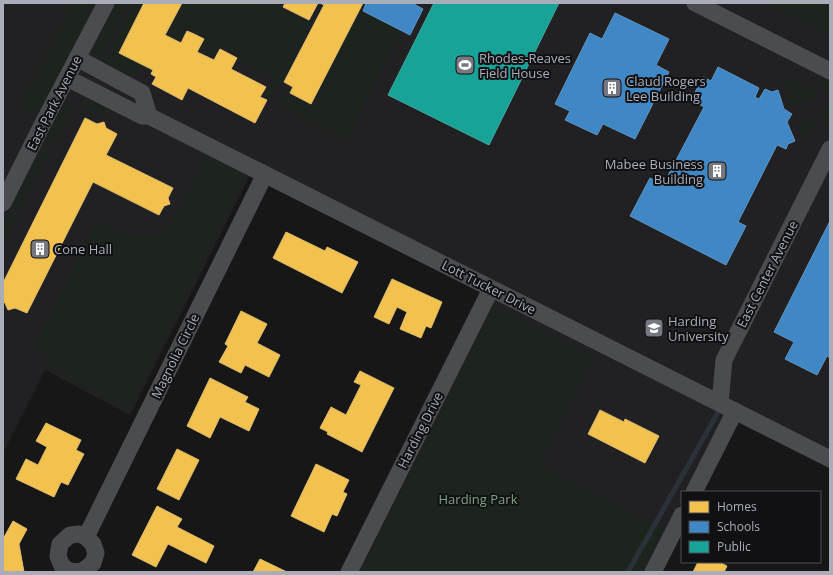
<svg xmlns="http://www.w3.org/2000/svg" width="833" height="575" font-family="'Open Sans',sans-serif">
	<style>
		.built { fill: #212123 }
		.green { fill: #1d241e }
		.homes { fill: #f2c14e; stroke: #dcbb6e }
		.schools { fill: #3f88c5; stroke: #5e93c1 }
		.public { fill: #17a398; stroke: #42a6a2 }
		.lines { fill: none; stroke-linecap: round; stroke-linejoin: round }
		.stream { stroke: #2a3239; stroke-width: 5 }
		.minor { stroke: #4b4c50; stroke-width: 17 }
		.labels { text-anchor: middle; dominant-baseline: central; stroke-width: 4; stroke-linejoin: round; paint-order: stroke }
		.poi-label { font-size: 13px; fill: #a8adb8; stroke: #111113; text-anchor: start }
		.street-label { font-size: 13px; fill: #a8adb8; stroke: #111113 }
		.park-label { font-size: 13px; fill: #7fa381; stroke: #111113 }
	</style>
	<rect width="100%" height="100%" fill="#171717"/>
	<polygon class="built" points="3,3 830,3 830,453 732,403 686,492 682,492 682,501 645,572 357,572 498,286 256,163 130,415 45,370 3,453"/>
	<g class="green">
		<path d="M 72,3 L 96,3 L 43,105 C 33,115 30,114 18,109 Z"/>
		<polygon points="118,3 129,3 98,63 93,57 94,48"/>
		<polygon points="133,3 144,3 119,53 142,65 135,77 106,63 104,61"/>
		<polygon points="182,3 264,3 268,5 269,3 282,3 279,9 311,25 272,100 264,96 273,77 239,60 241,56 218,44 212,57 200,50 206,38 186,27 179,42 165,35"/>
		<polygon points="764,3 830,3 830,36"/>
		<polygon points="360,10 401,31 346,140 279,106 285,93 312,106"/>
		<polygon points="825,76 830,78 830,92 818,86 822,78"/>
		<polygon points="790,78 814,88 816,99 792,106 783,80"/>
		<polygon points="87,93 111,106 105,117 81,105"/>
		<polygon points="830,101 830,124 821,119"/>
		<polygon points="65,103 73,108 55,144 46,139"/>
		<polygon points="813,118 815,122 804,141 798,123"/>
		<polygon points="43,146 51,150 3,243 3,224"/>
		<polygon points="207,151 247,172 129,410 45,365 49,356 34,348 98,220 123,232 141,237 156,235 172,222"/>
		<polygon points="493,305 595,357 542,464 663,530 641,572 361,572"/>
	</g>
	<g class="homes">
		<polygon points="144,3 182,3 165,35 181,43 187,31 194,34 204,39 197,52 214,60 220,49 237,58 231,69 266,87 260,97 267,100 255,123 188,88 182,100 152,84 156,77 151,74 153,70 119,53"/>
		<polygon points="285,3 318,3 309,20 283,7"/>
		<polygon points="320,3 363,3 311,104 290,93 293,87 284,82 324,5"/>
		<polygon points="85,118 97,124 104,122 106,128 117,134 106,155 173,188 168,198 170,204 164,206 159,215 93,182 27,313 15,308 8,310 5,303 3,302 3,283"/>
		<polygon points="286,232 325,251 327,247 358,262 342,293 273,258"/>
		<polygon points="392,279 442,302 431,328 426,326 421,338 400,329 407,312 397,307 389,324 374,317"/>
		<polygon points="241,311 267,324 257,343 280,355 269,377 245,365 241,373 219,362 228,346 225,344"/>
		<polygon points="360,371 394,388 362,452 327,434 328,432 320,428 331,407 346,415 361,385 354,382"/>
		<polygon points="210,378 248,397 245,402 259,409 249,431 220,417 210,438 187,426"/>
		<polygon points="600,410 624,422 625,419 659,436 645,463 588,434"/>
		<polygon points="46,423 81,440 76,450 84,454 68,485 61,482 54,497 16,479 26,459 38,465 47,447 36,441"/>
		<polygon points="177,449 199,460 179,500 157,489"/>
		<polygon points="316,464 349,480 343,492 347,494 337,516 332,514 324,532 291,516"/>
		<polygon points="157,506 182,519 177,527 214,546 206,563 168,544 156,567 132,555"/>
		<polygon points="13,521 27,529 19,544 24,572 3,572 3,539"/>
		<polygon points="260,559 287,572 253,572"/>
		<polygon points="698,562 719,562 727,566 724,572 693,572"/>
	</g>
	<g class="schools">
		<polygon points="366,3 412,3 423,9 410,35 363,11"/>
		<polygon points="615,13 669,39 656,65 669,72 635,139 603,124 597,135 565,120 570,111 555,104 590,33 602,39"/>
		<polygon points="718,67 759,88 755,97 759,99 765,89 772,92 778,90 784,109 792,114 787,122 795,141 788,144 786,149 777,145 738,222 746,226 726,265 630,216 650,178 663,185 704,107 691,100 703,77 711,81"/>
		<polygon points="830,221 830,358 827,356 817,375 785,359 794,342 774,332"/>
	</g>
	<polygon class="public" points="434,3 559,3 489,145 388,95"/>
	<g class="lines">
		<polyline class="stream" points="628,572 717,414"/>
		<g class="minor">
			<polyline points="695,3 830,71"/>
			<polyline points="77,58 142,93 149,116"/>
			<polyline points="67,78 142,116 149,116 830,459"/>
			<polyline points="3,203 40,129 106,3"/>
			<polyline points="720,403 724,360 830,149"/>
			<polyline points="694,492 735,411"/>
			<polyline points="86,537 79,534 70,535 60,544 58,556 62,566 69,571 81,572 93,563 96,553 93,544 86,537 265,174"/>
			<polyline points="349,572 491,289"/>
			<polyline points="653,572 682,515"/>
		</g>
	</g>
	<defs>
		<symbol id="stadium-square" viewBox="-11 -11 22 22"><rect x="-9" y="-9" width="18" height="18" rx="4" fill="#757880" stroke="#111113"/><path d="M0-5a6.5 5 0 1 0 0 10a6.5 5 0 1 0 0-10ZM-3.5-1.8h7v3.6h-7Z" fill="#fff"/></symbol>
		<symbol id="building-square" viewBox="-11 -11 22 22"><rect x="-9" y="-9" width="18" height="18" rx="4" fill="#757880" stroke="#111113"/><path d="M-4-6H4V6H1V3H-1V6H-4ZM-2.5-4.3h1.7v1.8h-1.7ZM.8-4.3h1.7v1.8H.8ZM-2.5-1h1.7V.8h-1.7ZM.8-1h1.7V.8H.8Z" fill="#fff"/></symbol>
		<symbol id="university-square" viewBox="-11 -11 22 22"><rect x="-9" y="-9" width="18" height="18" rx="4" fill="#757880" stroke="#111113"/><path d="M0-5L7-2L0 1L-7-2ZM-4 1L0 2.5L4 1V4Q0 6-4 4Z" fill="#fff"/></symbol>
	</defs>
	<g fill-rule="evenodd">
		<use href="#stadium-square" x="454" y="54" width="22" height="22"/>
		<use href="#building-square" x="601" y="77" width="22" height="22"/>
		<use href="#building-square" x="706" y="160" width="22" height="22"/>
		<use href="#building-square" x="29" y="238" width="22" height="22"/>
		<use href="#university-square" x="643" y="317" width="22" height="22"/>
	</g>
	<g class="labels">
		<g class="poi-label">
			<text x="479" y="58">Rhodes-Reaves<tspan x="479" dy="15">Field House</tspan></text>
			<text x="626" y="81">Claud Rogers<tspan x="626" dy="15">Lee Building</tspan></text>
			<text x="703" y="164" text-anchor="end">Mabee Business<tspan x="703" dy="15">Building</tspan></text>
			<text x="54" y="249">Cone Hall</text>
			<text x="668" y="321">Harding<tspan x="668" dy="15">University</tspan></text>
		</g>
		<g class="street-label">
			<text transform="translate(54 103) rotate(-63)">East Park Avenue</text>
			<text transform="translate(767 274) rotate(-63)">East Center Avenue</text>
			<text transform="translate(489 287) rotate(27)">Lott Tucker Drive</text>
			<text transform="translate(175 356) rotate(-64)">Magnolia Circle</text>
			<text transform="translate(420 430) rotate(-63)">Harding Drive</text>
		</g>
		<g class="park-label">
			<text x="478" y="499">Harding Park</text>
		</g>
	</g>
	<rect width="833" height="575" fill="none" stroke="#a8adb8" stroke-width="8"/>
	<rect x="681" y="491" width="140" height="72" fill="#111113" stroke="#4d4f55"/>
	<rect x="689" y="501" width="20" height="12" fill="#f2c14e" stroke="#4d4f55"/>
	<text x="717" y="511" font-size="12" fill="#a8adb8">Homes</text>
	<rect x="689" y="521" width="20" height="12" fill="#3f88c5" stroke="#4d4f55"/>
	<text x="717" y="531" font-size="12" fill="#a8adb8">Schools</text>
	<rect x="689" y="541" width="20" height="12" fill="#17a398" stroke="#4d4f55"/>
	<text x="717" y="551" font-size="12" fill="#a8adb8">Public</text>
</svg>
